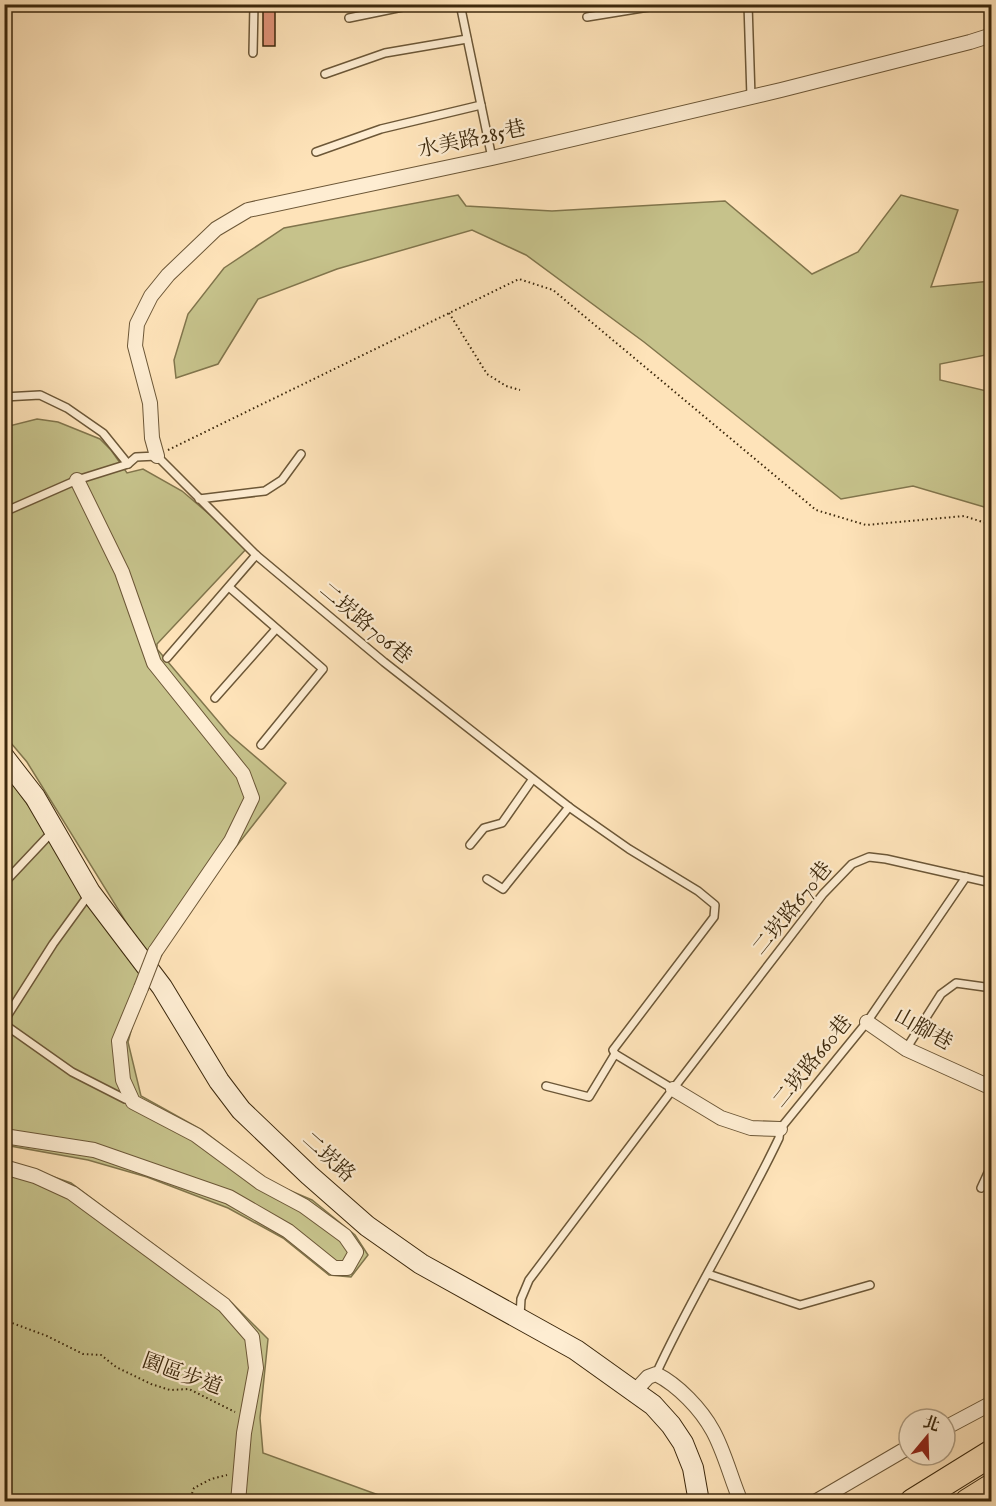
<svg xmlns="http://www.w3.org/2000/svg" width="996" height="1506" font-family="'IM FELL English','Noto Serif TC',serif">
	<style>
		.green { fill: #c6c28b; stroke: #81754c; stroke-width: 1.5 }
		.building { fill: #dd9176; stroke: #3c280c; stroke-width: 1.5 }
		.lines { fill: none; stroke-linecap: round; stroke-linejoin: round }
		.lane-casing { stroke: #6c5737; stroke-width: 10 }
		.street-casing { stroke: #6c5737; stroke-width: 16 }
		.secondary-casing { stroke: #3c280c; stroke-width: 22 }
		.highway-casing { stroke: #3c280c; stroke-width: 28 }
		.path { stroke: #3c280c; stroke-width: 2; stroke-dasharray: 1.5 3; stroke-linecap: butt }
		.lane { stroke: #feedd2; stroke-width: 7 }
		.street { stroke: #feedd2; stroke-width: 14 }
		.secondary { stroke: #feedd2; stroke-width: 20 }
		.highway { stroke: #fee3b9; stroke-width: 26 }
		.street-bridge-casing { stroke: #6c5737; stroke-width: 16; stroke-linecap: butt }
		.street-bridge { stroke: #feedd2; stroke-width: 14 }
		.labels { text-anchor: middle; dominant-baseline: central; stroke-width: 4.5; stroke-linejoin: round; paint-order: stroke }
		.street-label { font-size: 21px; fill: #3c280c; stroke: #feedd2 }
	</style>
	<rect width="100%" height="100%" fill="#fee3b9"/>
	<filter id="stains"><feTurbulence type="fractalNoise" baseFrequency=".00333" numOctaves="4"/><feColorMatrix values="0 0 0 0 .2 0 0 0 0 .09 0 0 0 0 .02 0 0 0 .5 -.17"/></filter>
	<radialGradient id="worn" r=".72"><stop offset=".6" stop-color="#630" stop-opacity="0"/><stop offset="1" stop-color="#630" stop-opacity=".3"/></radialGradient>
	<g class="green">
		<polygon points="458,195 466,206 552,211 725,201 812,274 858,252 901,195 958,210 931,287 991,281 991,354 940,364 940,380 991,392 991,509 913,486 841,499 644,342 526,255 472,230 337,269 258,299 218,364 176,378 174,360 188,314 224,268 284,228"/>
		<polygon points="37,419 58,422 100,439 111,450 127,473 143,469 182,491 248,547 157,644 157,649 229,734 286,783 224,862 155,963 142,991 128,1042 141,1096 202,1130 272,1183 312,1200 355,1235 368,1255 351,1277 329,1275 283,1238 228,1208 147,1177 88,1160 5,1145 4,772 46,830 72,876 123,952 131,930 27,762 5,736 5,427"/>
		<polygon points="5,1160 71,1183 232,1303 268,1339 260,1418 263,1453 395,1501 5,1502"/>
	</g>
	<rect class="building" x="263" y="4" width="12" height="42"/>
	<g class="lines">
		<defs>
			<g id="lane">
				<polyline points="460,4 492,158"/>
				<polyline points="748,4 751,97"/>
				<polyline points="587,17 667,4"/>
				<polyline points="349,18 417,4"/>
				<polyline points="253,53 254,4"/>
				<polyline points="325,74 385,53 467,39"/>
				<polyline points="316,152 381,129 481,105"/>
				<polyline points="4,397 40,395 67,408 103,433 128,464"/>
				<polyline points="199,499 265,491 282,480 301,454"/>
				<polyline points="4,512 77,480 128,464 136,457 157,456 256,555 384,662 569,807 629,849 698,891 715,905 714,917 613,1050 615,1054 673,1089"/>
				<polyline points="229,587 323,669 261,745"/>
				<polyline points="167,658 256,555"/>
				<polyline points="215,698 276,629"/>
				<polyline points="470,845 484,828 502,823 532,780"/>
				<polyline points="487,879 503,889 569,807"/>
				<polyline points="4,883 53,831"/>
				<polyline points="4,1021 53,944 90,893"/>
				<polyline points="4,1024 72,1072 125,1099"/>
				<polyline points="906,1049 941,994 956,983 992,988"/>
				<polyline points="546,1086 589,1097 615,1054"/>
				<polyline points="981,1188 992,1164"/>
				<polyline points="708,1274 800,1305 870,1285"/>
				<polyline points="520,1316 521,1299 529,1280 673,1089 823,894 852,864 869,857 886,859 992,883"/>
				<path d="M 656,1374 C 693,1293 741,1218 779,1138 L 780,1129 L 867,1022 L 966,877"/>
			</g>
			<g id="street">
				<polyline points="157,456 152,438 150,403 135,346 137,324 151,296 168,275 216,229 248,210 492,158 781,90 970,42 992,35"/>
				<polyline points="77,480 122,572 154,663 243,774 252,798 231,841 155,952"/>
				<polyline points="867,1022 906,1049 992,1088"/>
				<polyline points="673,1089 721,1118 751,1128 780,1129"/>
				<polyline points="4,1136 94,1150 229,1197 288,1231 334,1268 347,1268 356,1252 345,1236 304,1206 261,1183 196,1135 133,1102 123,1080 119,1041 141,988"/>
				<polyline points="4,1167 35,1176 72,1193 224,1305 252,1337 256,1368 244,1433 238,1502"/>
				<path d="M 635,1391 L 648,1377 L 656,1374 C 678,1385 701,1409 713,1431 C 725,1453 731,1479 741,1502"/>
				<polyline points="945,1428 992,1403"/>
				<polyline points="815,1502 909,1447"/>
			</g>
			<polyline id="secondary" points="4,757 35,797 90,892 162,987 219,1081 241,1110 309,1175 367,1226 421,1264 576,1350 653,1405 671,1425 683,1443 693,1468 699,1502"/>
			<g id="highway">
				<polyline points="913,1502 992,1453"/>
				<polyline points="968,1502 992,1487"/>
			</g>
		</defs>
		<use href="#lane" class="lane-casing"/>
		<use href="#street" class="street-casing"/>
		<use href="#secondary" class="secondary-casing"/>
		<use href="#highway" class="highway-casing"/>
		<g class="path">
			<polyline points="449,313 487,374 506,386 520,390"/>
			<polyline points="168,450 519,279 553,290 816,510 866,525 964,516 992,525"/>
			<polyline points="4,1320 47,1336 83,1354 101,1355 116,1367 151,1384 170,1390 189,1389 235,1412"/>
			<polyline points="189,1502 194,1488 211,1479 227,1475"/>
		</g>
		<use href="#lane" class="lane"/>
		<use href="#street" class="street"/>
		<use href="#secondary" class="secondary"/>
		<use href="#highway" class="highway"/>
		<defs>
			<polyline id="street-bridge" points="141,988 155,952"/>
		</defs>
		<use href="#street-bridge" class="street-bridge-casing"/>
		<use href="#street-bridge" class="street-bridge"/>
	</g>
	<g class="labels">
		<g class="street-label">
			<text transform="translate(472 140) rotate(-12)">水美路285巷</text>
			<text transform="translate(365 624) rotate(40)">二崁路706巷</text>
			<text transform="translate(793 909) rotate(-51)">二崁路670巷</text>
			<text transform="translate(923 1030) rotate(29)">山腳巷</text>
			<text transform="translate(813 1062) rotate(-51)">二崁路660巷</text>
			<text transform="translate(328 1158) rotate(42)">二崁路</text>
			<text transform="translate(182 1375) rotate(20)">園區步道</text>
		</g>
	</g>
	<rect width="996" height="1506" fill="none" stroke="#fee3b9" stroke-width="24"/>
	<rect x="6" y="6" width="984" height="1494" fill="none" stroke="#3c280c" stroke-width="3"/>
	<rect x="12" y="12" width="972" height="1482" fill="none" stroke="#3c280c" stroke-width="1.5"/>
	<g transform="translate(927 1437) rotate(19)"><circle r="28" fill="#feedd2" stroke="#b09e83" stroke-width="1.5"/>
	<path d="M0-4.5L10 22L0 15L-10 22Z" fill="#8f2418"/>
	<text y="-9" font-size="16" font-weight="bold" text-anchor="middle" fill="#3c280c">北</text>
	</g>
	<rect width="100%" height="100%" filter="url(#stains)"/>
	<rect width="100%" height="100%" fill="url(#worn)"/>
</svg>
